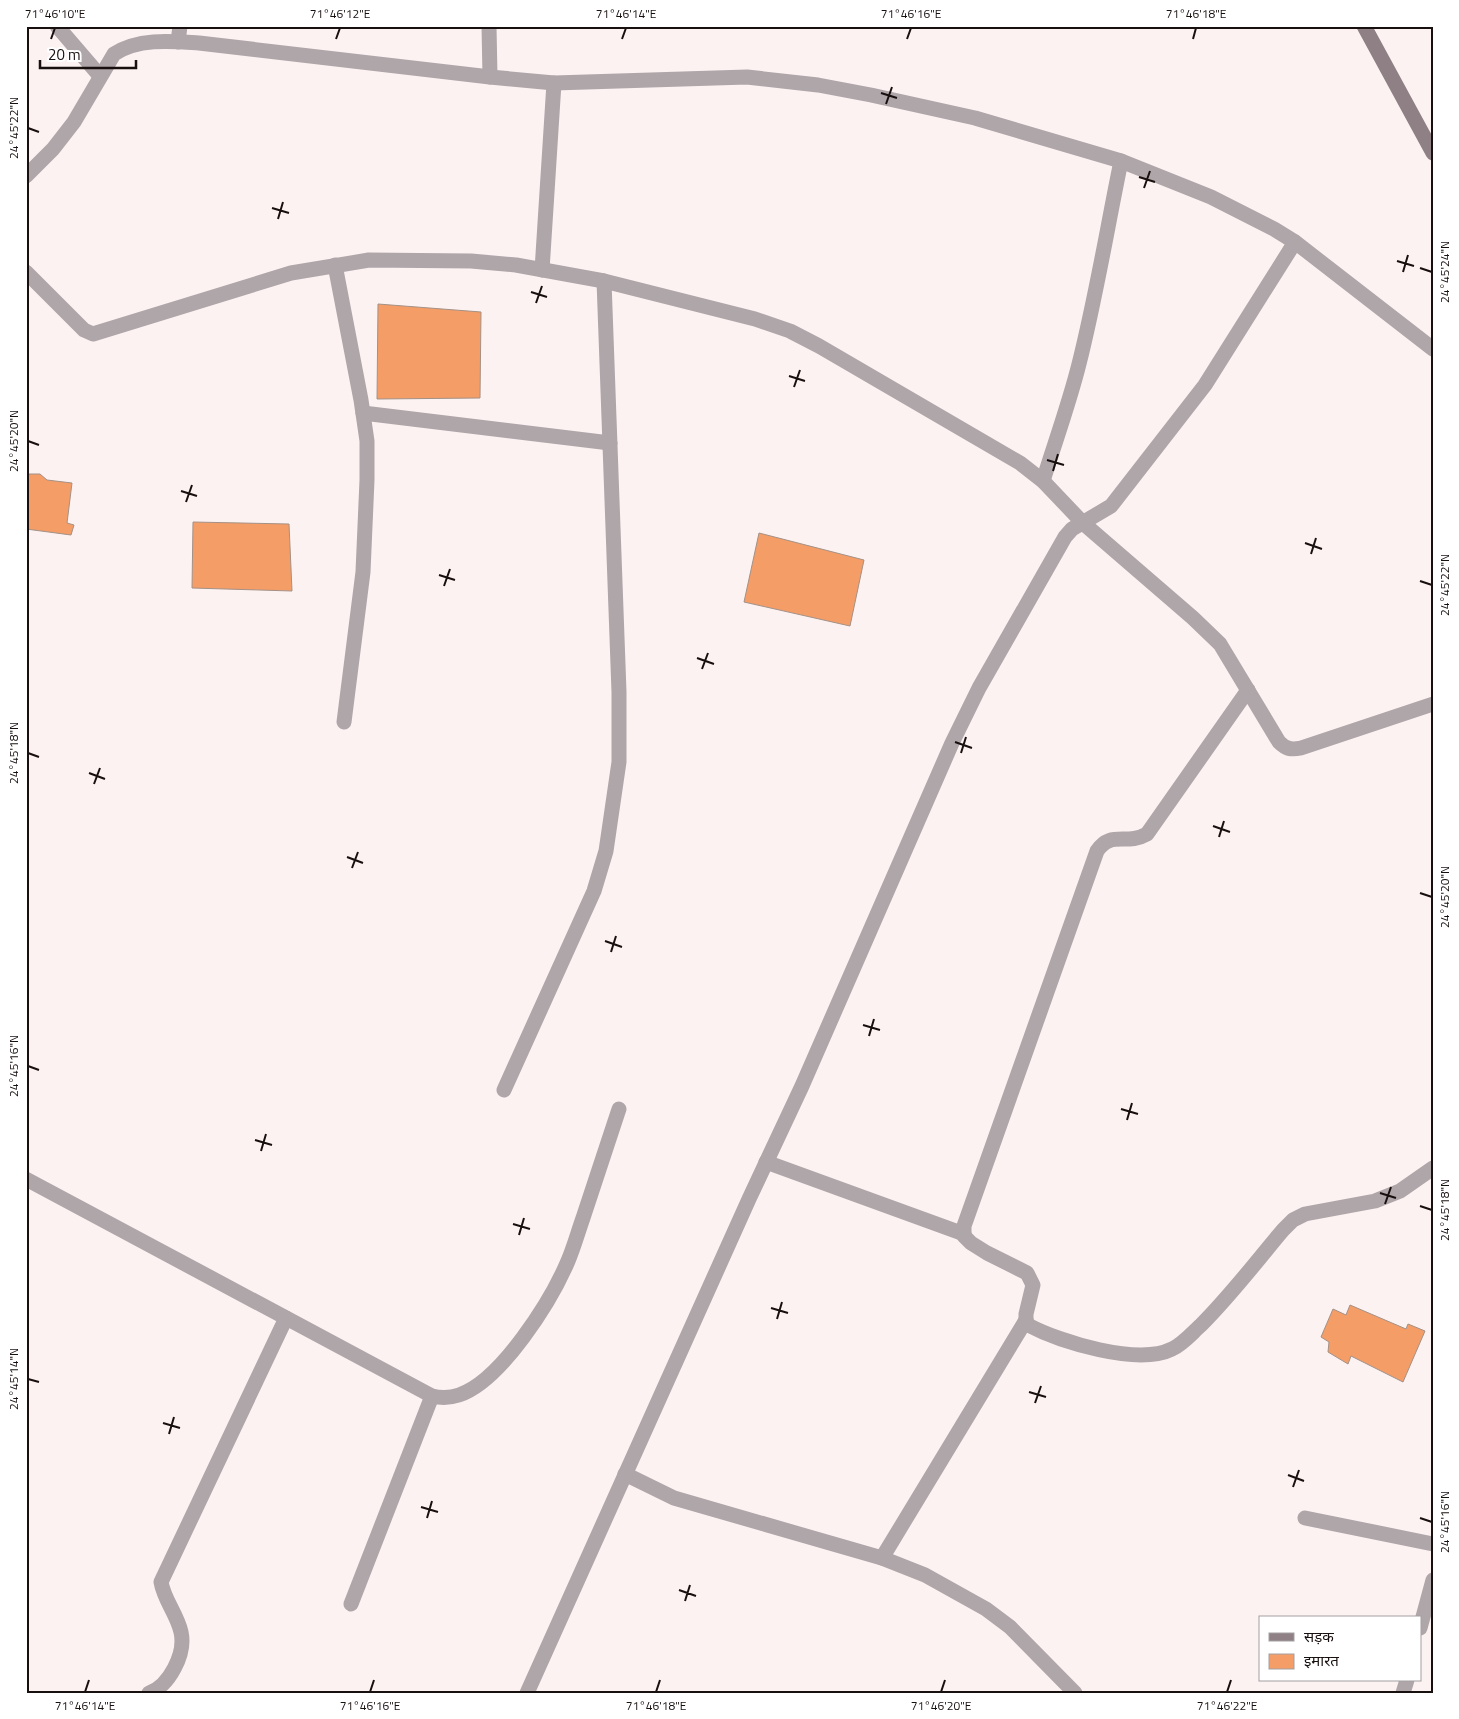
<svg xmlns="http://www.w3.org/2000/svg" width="1459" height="1719" font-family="'Titillium Web','Noto Sans Devanagari',sans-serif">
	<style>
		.building { fill: #f49d66; stroke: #a49186 }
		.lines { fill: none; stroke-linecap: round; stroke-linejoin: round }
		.street { stroke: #afa6aa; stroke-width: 15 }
		.secondary { stroke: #8e8085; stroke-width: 15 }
		.ticks { fill: none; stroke: #180f0f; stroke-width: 2 }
		.neatline { fill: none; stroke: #180f0f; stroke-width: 2 }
		.ticks-label { font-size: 12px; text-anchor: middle; fill: #180f0f }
	</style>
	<rect width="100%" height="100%" fill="#fdf2f2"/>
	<g class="building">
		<polygon points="378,304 481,312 480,398 377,399"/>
		<polygon points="29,474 40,474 47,480 72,483 67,523 74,525 71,535 26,529 26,486"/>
		<polygon points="193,522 289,524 292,591 192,588"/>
		<polygon points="759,533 864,560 850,626 744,602"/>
		<polygon points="1350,1305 1406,1329 1408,1324 1425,1331 1403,1382 1351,1356 1348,1364 1328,1352 1329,1342 1321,1337 1333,1309 1346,1315"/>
	</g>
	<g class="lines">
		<g class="street">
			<polyline points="57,26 100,76"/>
			<polyline points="489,26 490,77"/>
			<polyline points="178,42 180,26"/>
			<path d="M 26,176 L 53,149 L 74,122 L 114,54 C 138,38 171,41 199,43 L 490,77 L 554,83 L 747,77 L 818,85 L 871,95 L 975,118 L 1121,161 L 1211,197 L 1274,229 L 1295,242 L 1433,349"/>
			<polyline points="335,265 361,400 367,441 367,480 363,572 344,722"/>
			<polyline points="542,270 554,83"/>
			<path d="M 26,272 L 84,330 L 93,334 L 291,273 L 369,260 L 471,261 L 516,265 L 604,281 L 755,319 L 790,331 L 819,346 L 1020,463 L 1043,481 L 1083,523 L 1193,618 L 1220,644 L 1279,742 C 1286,749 1291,750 1301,748 L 1433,704"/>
			<polyline points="363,413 610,443"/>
			<path d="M 1043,481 C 1055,442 1069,404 1079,364 C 1096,297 1107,229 1121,161"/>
			<path d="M 1248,690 L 1147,834 C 1126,846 1111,830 1097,851 L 964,1226 L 964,1236 L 971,1243 L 987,1253 L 1027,1273 L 1033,1285 L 1026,1314 L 1026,1320 L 1028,1325 C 1060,1342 1138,1366 1172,1349 C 1183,1344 1192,1333 1201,1325 C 1231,1295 1256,1262 1283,1230 L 1293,1220 L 1305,1214 L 1375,1201 L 1400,1191 L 1433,1168"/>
			<polyline points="504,1090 594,891 606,851 619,762 619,692 604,281"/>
			<polyline points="766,1162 964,1234"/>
			<path d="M 26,1179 L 432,1396 C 441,1398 450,1398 459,1395 C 501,1381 551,1301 568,1261 C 574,1247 578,1232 583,1218 C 595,1182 607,1145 619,1109"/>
			<polyline points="625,1474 674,1498 882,1558 925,1575 986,1609 1010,1627 1075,1693"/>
			<polyline points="1305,1518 1433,1544"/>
			<polyline points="882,1558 1026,1320"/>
			<polyline points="351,1604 432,1396"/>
			<polyline points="1420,1628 1433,1580"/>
			<path d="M 149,1693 C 169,1686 186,1654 181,1632 C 177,1614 164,1600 161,1582 L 286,1318"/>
			<polyline points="527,1693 749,1199 802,1086 952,743 979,688 1065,537 1072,529 1111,506 1205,385 1295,242"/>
			<polyline points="1403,1693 1407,1680"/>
		</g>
		<polyline class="secondary" points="1364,26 1433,153"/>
	</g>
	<path class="ticks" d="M 51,39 L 55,28M 336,39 L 340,28M 622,39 L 626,28M 907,39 L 911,28M 1193,39 L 1196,28M 881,93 L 897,98M 886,104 L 892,87M 28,128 L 39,132M 1139,177 L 1155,182M 1144,188 L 1150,171M 272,208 L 289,213M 278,219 L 283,202M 1397,261 L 1414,266M 1420,268 L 1432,272M 1403,272 L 1408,255M 531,292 L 547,297M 536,303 L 542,286M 789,376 L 805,381M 794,387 L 800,370M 28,441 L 39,445M 1047,460 L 1064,465M 1053,471 L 1058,454M 181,491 L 197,496M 186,502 L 192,485M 1305,543 L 1322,549M 1311,554 L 1316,538M 439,575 L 455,580M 1420,581 L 1432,585M 444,586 L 450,569M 697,658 L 714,664M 702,669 L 708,653M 955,742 L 972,748M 28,753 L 39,757M 961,753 L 966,737M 89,773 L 105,779M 94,784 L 100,768M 1213,826 L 1230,832M 1219,837 L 1224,821M 347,857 L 363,863M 352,868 L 358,852M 1420,893 L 1432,897M 605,941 L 622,947M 611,952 L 616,936M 863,1025 L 880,1030M 869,1036 L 874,1019M 28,1066 L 39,1070M 1121,1109 L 1138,1114M 1127,1120 L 1132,1103M 255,1140 L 272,1145M 261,1151 L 266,1134M 1380,1193 L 1396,1198M 1385,1204 L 1391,1187M 1420,1206 L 1432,1210M 513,1224 L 530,1229M 519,1235 L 524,1218M 771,1308 L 788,1313M 777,1319 L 782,1302M 28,1379 L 39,1382M 1029,1392 L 1046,1397M 1035,1403 L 1041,1386M 163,1423 L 180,1428M 169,1434 L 174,1417M 1288,1475 L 1304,1481M 1293,1487 L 1299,1470M 421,1507 L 438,1512M 427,1518 L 432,1501M 1420,1518 L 1432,1522M 679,1590 L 696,1596M 685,1601 L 690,1585M 85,1692 L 89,1680M 370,1692 L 374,1680M 656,1692 L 660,1680M 941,1692 L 945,1680M 1227,1692 L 1231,1680"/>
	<rect width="1459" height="1719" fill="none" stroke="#ffffff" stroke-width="55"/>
	<rect x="1259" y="1616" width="162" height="65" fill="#ffffff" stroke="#a39f9f"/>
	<rect x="1269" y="1633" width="25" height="8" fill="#8e8085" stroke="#a39f9f"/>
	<text x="1304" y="1642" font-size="15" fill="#180f0f">सड़क</text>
	<rect x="1269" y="1654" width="25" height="15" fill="#f49d66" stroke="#a39f9f"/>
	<text x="1304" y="1666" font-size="15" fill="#180f0f">इमारत</text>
	<path d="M40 60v8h96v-8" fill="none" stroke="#180f0f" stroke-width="2.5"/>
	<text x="48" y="60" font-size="15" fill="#180f0f" stroke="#ffffff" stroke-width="4" paint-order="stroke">20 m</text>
	<rect x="28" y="28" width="1404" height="1664" class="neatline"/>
	<g class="ticks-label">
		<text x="55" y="18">71°46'10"E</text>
		<text x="340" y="18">71°46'12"E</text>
		<text x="626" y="18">71°46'14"E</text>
		<text x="911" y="18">71°46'16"E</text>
		<text x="1196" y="18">71°46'18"E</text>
		<text transform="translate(14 128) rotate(-90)" y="4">24°45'22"N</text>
		<text transform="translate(1445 272) rotate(-90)" y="4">24°45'24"N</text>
		<text transform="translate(14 441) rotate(-90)" y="4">24°45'20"N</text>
		<text transform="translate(1445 585) rotate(-90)" y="4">24°45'22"N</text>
		<text transform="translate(14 753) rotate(-90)" y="4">24°45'18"N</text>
		<text transform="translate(1445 897) rotate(-90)" y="4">24°45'20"N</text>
		<text transform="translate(14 1066) rotate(-90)" y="4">24°45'16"N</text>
		<text transform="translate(1445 1210) rotate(-90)" y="4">24°45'18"N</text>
		<text transform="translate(14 1379) rotate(-90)" y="4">24°45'14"N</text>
		<text transform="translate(1445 1522) rotate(-90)" y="4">24°45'16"N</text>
		<text x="85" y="1710">71°46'14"E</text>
		<text x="370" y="1710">71°46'16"E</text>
		<text x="656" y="1710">71°46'18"E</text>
		<text x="941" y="1710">71°46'20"E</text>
		<text x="1227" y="1710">71°46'22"E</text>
	</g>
</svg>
